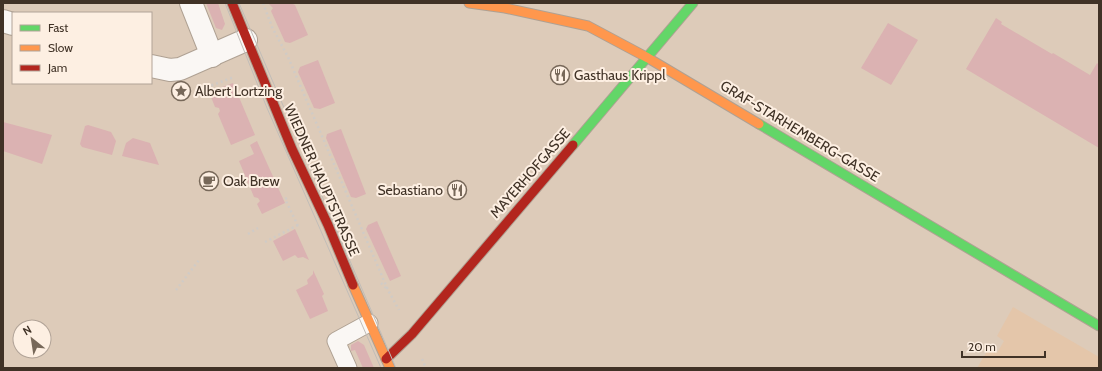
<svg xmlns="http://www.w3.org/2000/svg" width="1102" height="371" font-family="Cabin,sans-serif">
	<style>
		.built { fill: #e4c6aa }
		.green { fill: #dbb2b2 }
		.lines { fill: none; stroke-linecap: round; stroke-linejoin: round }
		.lane-casing { stroke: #afa193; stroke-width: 19 }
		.street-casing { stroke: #afa193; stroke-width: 24 }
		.fast-casing { stroke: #afa193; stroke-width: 11 }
		.slow-casing { stroke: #afa193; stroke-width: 11 }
		.jam-casing { stroke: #afa193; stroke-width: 11 }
		.path { stroke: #d0cbc6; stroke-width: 2.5; stroke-dasharray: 2 3; stroke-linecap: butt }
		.lane { stroke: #faf7f4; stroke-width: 17 }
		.street { stroke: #faf7f4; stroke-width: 22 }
		.fast { stroke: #63d668; stroke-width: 9 }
		.slow { stroke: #ff974d; stroke-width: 9 }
		.jam { stroke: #b3261e; stroke-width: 9 }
		.tram { stroke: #c1bdb8; stroke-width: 1 }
		.labels { text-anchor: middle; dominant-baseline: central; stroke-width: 4; stroke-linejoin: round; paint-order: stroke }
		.poi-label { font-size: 14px; fill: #403226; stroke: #fdefe2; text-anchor: start }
		.street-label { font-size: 14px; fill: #403226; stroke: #fdefe2 }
	</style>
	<rect width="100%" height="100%" fill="#ddcbb9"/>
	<polygon class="built" points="1013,307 1099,357 1099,368 977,368 989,348 997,353 1004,341 997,336"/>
	<g class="green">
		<polygon points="206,3 218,3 225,24 222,30 216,28"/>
		<polygon points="268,3 291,3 295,5 308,35 290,43 285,42 271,11 273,8"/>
		<polygon points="996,18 1002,22 1001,24 1052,54 1053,53 1090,75 1097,63 1099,65 1099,148 966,69"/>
		<polygon points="888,23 918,40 891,85 861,68"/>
		<polygon points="318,60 335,103 320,109 314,108 298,72 300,67"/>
		<polygon points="233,83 255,135 231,145 218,114 220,111 219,108 215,107 209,92"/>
		<polygon points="3,122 52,135 42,164 3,151"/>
		<polygon points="88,125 111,132 116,141 112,155 82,147 80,144 85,126"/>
		<polygon points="341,129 366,194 356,198 351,197 326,138 327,134"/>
		<polygon points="133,138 150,143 159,165 122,156 126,143"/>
		<polygon points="257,141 285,203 262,214 257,204 260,201 258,198 254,197 239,161 254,154 250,145"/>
		<polygon points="377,221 401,276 390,281 366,229 368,225"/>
		<polygon points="295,229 309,260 303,257 298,258 295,255 283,261 273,241"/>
		<polygon points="313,270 324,294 322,296 328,311 310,319 296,290 308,284 307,280 313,274"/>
		<polygon points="358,341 364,345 374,368 363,368 355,350 351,351 351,345"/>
	</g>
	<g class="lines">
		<defs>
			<polyline id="lane" points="348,368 336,341 369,323"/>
			<g id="street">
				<polyline points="191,3 212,56"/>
				<polyline points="3,21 13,24"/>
				<polyline points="151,66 170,70 180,69 246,40"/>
			</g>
			<g id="fast">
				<polyline points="759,124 1099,326"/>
				<polyline points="573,145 693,3"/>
			</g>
			<g id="slow">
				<polyline points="469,3 505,8 588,26 648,58 759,124"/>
				<polyline points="353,285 390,368"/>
			</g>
			<g id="jam">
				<polyline points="232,3 292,149 328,225 353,285"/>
				<polyline points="386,359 412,334 573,145"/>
			</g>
		</defs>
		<use href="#lane" class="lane-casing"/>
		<use href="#street" class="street-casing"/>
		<use href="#fast" class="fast-casing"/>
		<use href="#slow" class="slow-casing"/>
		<use href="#jam" class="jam-casing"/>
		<g class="path">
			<polyline points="263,3 272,27 288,57 388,290 399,310"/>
			<polyline points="202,89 234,77"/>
			<polyline points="287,198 285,199 298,226"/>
			<polyline points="248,234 258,228"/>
			<polyline points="265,242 298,225"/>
			<polyline points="381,283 388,290"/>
			<polyline points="176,290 199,260"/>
			<polyline points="422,359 426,368"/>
		</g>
		<use href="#lane" class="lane"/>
		<use href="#street" class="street"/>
		<use href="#fast" class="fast"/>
		<use href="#slow" class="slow"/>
		<use href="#jam" class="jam"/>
		<g class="tram">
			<polyline points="225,3 267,108 381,368"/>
			<polyline points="239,3 396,368"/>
		</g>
	</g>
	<defs>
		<symbol id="restaurant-ring" viewBox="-11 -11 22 22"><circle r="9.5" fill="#fdefe2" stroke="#776859" stroke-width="1.5"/><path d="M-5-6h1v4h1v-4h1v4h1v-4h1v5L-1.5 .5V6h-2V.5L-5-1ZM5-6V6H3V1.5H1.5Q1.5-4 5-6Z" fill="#776859"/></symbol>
		<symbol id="sight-ring" viewBox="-11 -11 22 22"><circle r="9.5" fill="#fdefe2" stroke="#776859" stroke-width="1.5"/><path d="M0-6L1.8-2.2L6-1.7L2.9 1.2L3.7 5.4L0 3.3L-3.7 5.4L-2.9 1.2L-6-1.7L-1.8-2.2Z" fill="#776859"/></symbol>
		<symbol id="cafe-ring" viewBox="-11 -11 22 22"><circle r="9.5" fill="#fdefe2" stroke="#776859" stroke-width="1.5"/><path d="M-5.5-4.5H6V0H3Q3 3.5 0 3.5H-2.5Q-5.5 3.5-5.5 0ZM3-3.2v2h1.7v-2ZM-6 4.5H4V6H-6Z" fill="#776859"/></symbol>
	</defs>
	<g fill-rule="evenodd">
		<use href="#restaurant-ring" x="549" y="64" width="22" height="22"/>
		<use href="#sight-ring" x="170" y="80" width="22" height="22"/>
		<use href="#cafe-ring" x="198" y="170" width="22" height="22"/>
		<use href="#restaurant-ring" x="446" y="179" width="22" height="22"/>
	</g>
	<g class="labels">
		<g class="poi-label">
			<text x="574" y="75">Gasthaus Krippl</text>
			<text x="195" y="91">Albert Lortzing</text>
			<text x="223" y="181">Oak Brew</text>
			<text x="443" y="190" text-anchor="end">Sebastiano</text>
		</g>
		<g class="street-label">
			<text transform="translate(800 131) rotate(31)">GRAF-STARHEMBERG-GASSE</text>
			<text transform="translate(530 173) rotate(-49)">MAYERHOFGASSE</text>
			<text transform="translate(322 180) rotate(66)">WIEDNER HAUPTSTRASSE</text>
		</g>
	</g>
	<rect width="1102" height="371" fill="none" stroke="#403226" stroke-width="8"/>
	<rect x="12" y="12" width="140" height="72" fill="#fdefe2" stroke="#b1a397"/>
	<rect x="20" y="25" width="20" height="6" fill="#63d668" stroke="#b1a397"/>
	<text x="48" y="32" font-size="12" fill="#403226">Fast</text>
	<rect x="20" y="45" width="20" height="6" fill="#ff974d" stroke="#b1a397"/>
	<text x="48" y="52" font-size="12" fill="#403226">Slow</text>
	<rect x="20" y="65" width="20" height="6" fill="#b3261e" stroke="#b1a397"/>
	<text x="48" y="72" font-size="12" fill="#403226">Jam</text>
	<g transform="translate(32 339) rotate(330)"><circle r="19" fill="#fdefe2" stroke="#b1a397"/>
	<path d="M0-3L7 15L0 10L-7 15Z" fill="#776859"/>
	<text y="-6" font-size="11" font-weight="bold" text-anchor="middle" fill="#403226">N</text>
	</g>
	<path d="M962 351v6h83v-6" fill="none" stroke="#403226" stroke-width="2"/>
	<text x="968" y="351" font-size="12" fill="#403226" stroke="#fdefe2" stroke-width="3" paint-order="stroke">20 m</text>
</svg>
